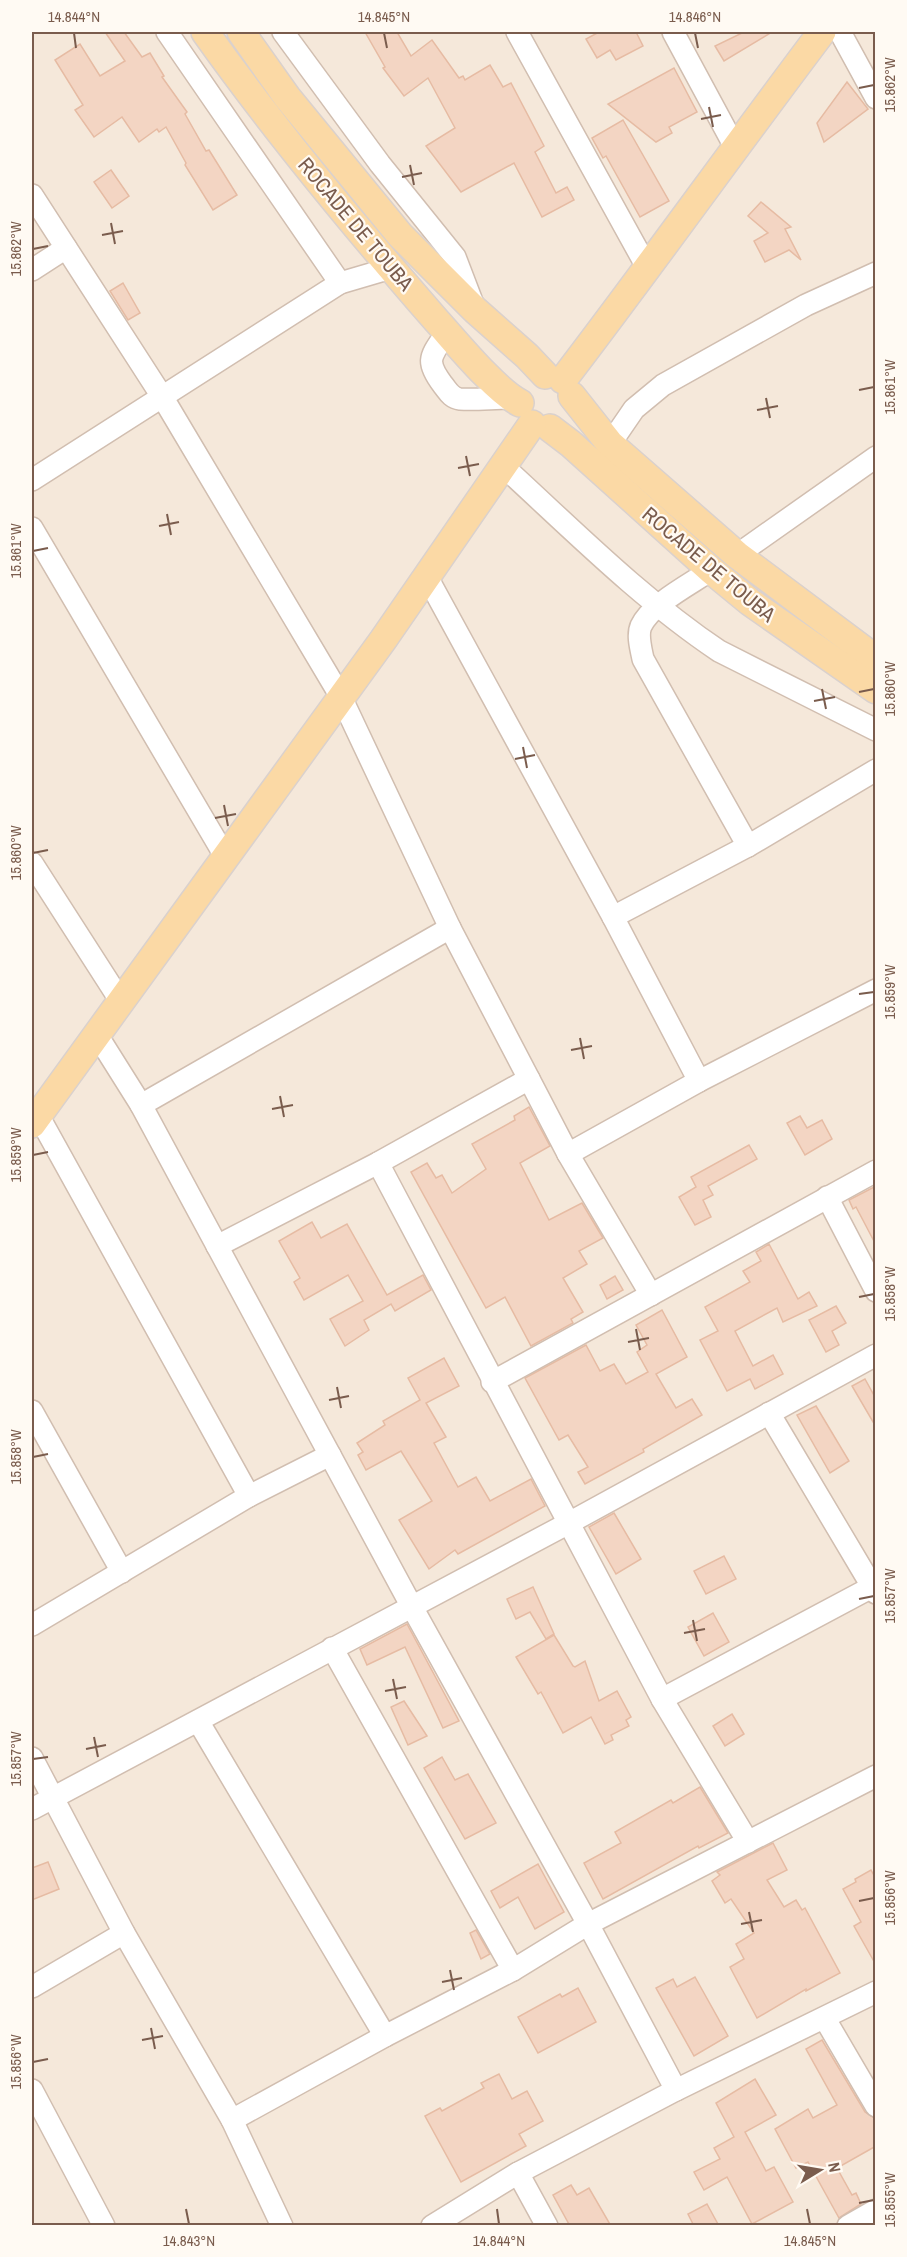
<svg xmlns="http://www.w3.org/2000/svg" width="907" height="2257" font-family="'Archivo Narrow',sans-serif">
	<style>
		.residential { fill: #f5e8da }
		.building { fill: #f3d5c3; stroke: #e6bba3; stroke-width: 1.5 }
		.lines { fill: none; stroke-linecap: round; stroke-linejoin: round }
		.minor-casing { stroke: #d1beb0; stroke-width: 24 }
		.major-casing { stroke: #dad1cd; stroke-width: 30 }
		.minor { stroke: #fff; stroke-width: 21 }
		.major { stroke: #fbd9a5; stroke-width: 27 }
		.ticks { fill: none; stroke: #7a5c4d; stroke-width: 2 }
		.labels { text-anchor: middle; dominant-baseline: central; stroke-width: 4.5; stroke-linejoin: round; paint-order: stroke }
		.street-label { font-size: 21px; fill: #7a5c4d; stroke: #fffaf3 }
		.neatline { fill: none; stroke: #7a5c4d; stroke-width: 2 }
		.ticks-label { font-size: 15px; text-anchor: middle; fill: #7a5c4d }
	</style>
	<rect width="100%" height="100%" fill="#fdf6ec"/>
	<rect class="residential" x="32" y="32" width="843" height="2193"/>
	<g class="building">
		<polygon points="105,32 124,32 142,57 150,53 164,76 162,77 187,112 185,114 206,151 209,150 237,195 213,210 185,165 186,163 166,127 159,132 157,129 139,142 122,117 94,137 75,110 83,105 55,60 80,44 100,76 125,61"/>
		<polygon points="365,32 397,32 411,56 432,40 459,78 463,76 465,80 490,65 503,87 511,83 544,146 535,152 556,193 567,187 574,200 542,217 514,163 461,192 426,146 455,128 428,78 404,96 383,68 385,67"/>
		<polygon points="599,32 636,32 643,46 616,60 610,50 597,58 586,39"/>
		<polygon points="744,32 772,32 724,61 715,46"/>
		<polygon points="674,68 697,112 669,127 672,133 656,142 608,104"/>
		<polygon points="847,82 868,109 824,142 817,123"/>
		<polygon points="623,120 669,201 640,217 606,156 603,158 592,138"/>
		<polygon points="111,170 129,196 112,208 94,182"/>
		<polygon points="761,202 791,227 785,229 801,260 789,250 765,262 754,241 768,233 748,216"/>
		<polygon points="123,283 140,313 128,320 110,291"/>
		<polygon points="529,1107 550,1146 520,1163 549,1220 582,1203 603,1238 579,1251 587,1264 563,1278 583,1312 571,1319 573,1323 531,1346 505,1297 486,1308 411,1172 427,1163 436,1178 442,1175 452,1193 486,1169 472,1144 515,1120 514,1116"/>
		<polygon points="800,1116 807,1128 822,1120 832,1139 805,1155 787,1123"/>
		<polygon points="749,1145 757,1159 708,1186 713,1195 703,1200 711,1217 695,1225 679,1197 696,1187 691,1177"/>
		<polygon points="876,1186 876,1245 856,1207 853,1209 849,1200"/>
		<polygon points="312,1222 321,1238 347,1224 387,1295 423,1275 431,1290 395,1311 391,1304 364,1320 369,1330 345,1346 330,1319 363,1301 348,1275 304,1300 294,1282 300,1278 279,1241"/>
		<polygon points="769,1244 798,1299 809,1292 817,1306 783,1322 777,1308 735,1331 753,1366 773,1355 783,1374 755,1389 750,1379 727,1391 700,1340 718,1331 705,1307 750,1282 743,1271 761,1261 756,1252"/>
		<polygon points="615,1276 623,1290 607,1299 600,1285"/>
		<polygon points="836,1306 846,1323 832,1331 839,1345 826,1352 809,1320"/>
		<polygon points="662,1310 687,1357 656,1374 676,1408 692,1399 702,1415 643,1449 644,1452 585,1484 578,1472 588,1467 568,1435 559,1440 525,1378 586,1345 600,1371 614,1364 626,1384 648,1372 637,1352 647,1345 636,1325"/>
		<polygon points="444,1358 459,1386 426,1403 446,1437 434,1443 458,1487 476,1477 490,1501 531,1479 545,1506 458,1554 455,1550 429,1569 399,1520 432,1501 401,1451 366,1470 358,1455 363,1452 357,1443 385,1425 383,1421 420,1400 408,1378"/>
		<polygon points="865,1379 876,1399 876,1427 852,1386"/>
		<polygon points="816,1406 849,1461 830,1473 797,1415"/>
		<polygon points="614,1513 641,1559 616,1574 589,1527"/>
		<polygon points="724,1556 736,1579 706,1594 694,1571"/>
		<polygon points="533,1587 554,1634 546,1639 530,1612 516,1619 507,1599"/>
		<polygon points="713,1613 729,1642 704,1656 688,1627"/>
		<polygon points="407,1624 459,1721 443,1728 405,1647 367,1665 360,1649"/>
		<polygon points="554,1635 573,1666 575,1667 585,1661 599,1701 617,1691 631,1717 626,1720 629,1726 611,1735 613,1740 605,1744 591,1717 563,1733 541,1692 538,1694 516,1657"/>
		<polygon points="404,1701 427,1736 408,1745 391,1707"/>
		<polygon points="732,1714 744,1734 725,1746 713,1726"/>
		<polygon points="442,1757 455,1780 468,1774 496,1823 465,1839 424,1768"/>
		<polygon points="700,1787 728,1833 699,1848 698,1846 603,1899 584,1863 621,1843 615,1832 671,1800 673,1803"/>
		<polygon points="773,1843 787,1870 767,1880 784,1907 796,1900 802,1910 805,1908 840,1973 806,1991 806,1989 757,2018 730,1967 744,1959 736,1944 754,1933 731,1899 725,1903 712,1881 720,1875 717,1872"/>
		<polygon points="48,1862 59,1889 32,1900 32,1868"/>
		<polygon points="538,1864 564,1912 535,1929 518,1897 500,1908 491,1891"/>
		<polygon points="871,1870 876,1879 876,1965 854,1926 861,1922 843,1889 856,1882 855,1879"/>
		<polygon points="476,1930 490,1954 481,1959 470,1933"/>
		<polygon points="695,1977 728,2036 694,2056 656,1988 673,1979 677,1987"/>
		<polygon points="578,1988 596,2022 538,2053 518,2017 560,1994 562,1997"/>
		<polygon points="822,2040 865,2112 876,2119 876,2146 837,2168 852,2195 856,2193 861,2204 839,2218 808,2162 796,2168 775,2129 808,2109 813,2118 837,2105 806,2049"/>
		<polygon points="499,2074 512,2099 527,2091 543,2121 519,2134 526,2146 461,2182 425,2116 440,2108 442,2111 484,2088 481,2083"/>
		<polygon points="755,2079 776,2115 745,2132 766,2171 774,2167 793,2202 752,2224 727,2177 704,2190 694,2172 720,2159 714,2148 734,2137 716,2103"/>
		<polygon points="571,2185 577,2195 589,2188 611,2226 570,2226 553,2195"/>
		<polygon points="707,2204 719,2226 694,2226 688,2214"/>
	</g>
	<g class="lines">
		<defs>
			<g id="minor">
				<polyline points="167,32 340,283"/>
				<polyline points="283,32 380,164 455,257 473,304"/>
				<polyline points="517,32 648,269"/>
				<polyline points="673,32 735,147"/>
				<polyline points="840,32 876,98"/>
				<polyline points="32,195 163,398 341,697 450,928 529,1079 568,1154 651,1295"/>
				<polyline points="32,270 66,248"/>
				<path d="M 447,332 C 431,356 424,360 443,385 C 448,391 451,398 460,399 C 476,400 494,398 511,398"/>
				<polyline points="610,444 634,409 663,385 806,305 876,273"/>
				<path d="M 503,466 C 573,530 640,598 719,651 L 876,730"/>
				<polyline points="32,480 340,283 391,268"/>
				<polyline points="32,528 225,856"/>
				<polyline points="737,555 876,457"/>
				<path d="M 711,570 C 691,584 651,604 641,626 C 637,635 641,649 643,659 L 748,846"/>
				<polyline points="427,577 613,917 699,1081"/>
				<polyline points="32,863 120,1000"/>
				<polyline points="613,917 748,846 876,770"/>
				<polyline points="97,1035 141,1105 412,1607 588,1924 676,2090"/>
				<polyline points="141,1105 450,928"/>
				<polyline points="38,1115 249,1496"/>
				<polyline points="568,1154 699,1081 876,990"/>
				<polyline points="378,1163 662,1699 748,1842"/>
				<polyline points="827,1197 876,1291"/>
				<polyline points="217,1246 378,1163 529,1079"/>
				<polyline points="492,1382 876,1171"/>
				<polyline points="32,1411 122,1572"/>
				<polyline points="769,1413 876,1593"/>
				<polyline points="32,1625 249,1496 330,1455"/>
				<polyline points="332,1648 513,1970"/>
				<polyline points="662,1699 872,1587"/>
				<polyline points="198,1721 385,2036"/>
				<polyline points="32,1758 124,1933 232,2120 282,2226"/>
				<polyline points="32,1809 567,1524 876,1355"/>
				<polyline points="32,1987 124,1933"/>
				<polyline points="825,2019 876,2106"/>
				<polyline points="32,2090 104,2226"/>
				<polyline points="232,2120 385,2036 513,1970 588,1924 876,1776"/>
				<polyline points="518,2173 547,2226"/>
				<polyline points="432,2226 518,2173 676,2090 876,1992"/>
				<polyline points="848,2226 876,2210"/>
			</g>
			<g id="major">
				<path d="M 205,32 C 276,132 355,227 436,320 C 456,342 495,390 520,403"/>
				<polyline points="241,32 287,97 400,235 475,310 527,356 545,375"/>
				<path d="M 563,380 C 651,265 735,147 822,32"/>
				<polyline points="572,396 610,444 737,555 876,659"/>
				<polyline points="550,428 571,444 711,570 750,602 876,690"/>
				<polyline points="32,1124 383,640 532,424"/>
			</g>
		</defs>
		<use href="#minor" class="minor-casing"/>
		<use href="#major" class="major-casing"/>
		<use href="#minor" class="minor"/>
		<use href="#major" class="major"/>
	</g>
	<path class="ticks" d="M 74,33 L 76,48M 384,33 L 387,48M 695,33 L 698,48M 859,88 L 874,85M 709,107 L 713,127M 701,119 L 721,115M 410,165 L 414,185M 402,177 L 422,173M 111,223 L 115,244M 102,235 L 123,231M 33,249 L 48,246M 859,390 L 874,387M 766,398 L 770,418M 757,410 L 778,406M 466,456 L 470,476M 458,468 L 479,464M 167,514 L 171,535M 159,526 L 179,522M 33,551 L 48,548M 822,689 L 826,709M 859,692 L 874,689M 814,701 L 835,697M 523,747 L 527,768M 515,759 L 535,755M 224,805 L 228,826M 215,818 L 236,814M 33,853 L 48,850M 859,994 L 874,992M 580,1038 L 584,1059M 571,1050 L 592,1046M 280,1096 L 284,1117M 272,1109 L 293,1105M 33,1155 L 48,1152M 859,1297 L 874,1294M 636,1329 L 640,1350M 628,1342 L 649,1338M 337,1387 L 341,1408M 329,1400 L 349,1396M 33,1457 L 48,1454M 859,1599 L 874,1596M 693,1620 L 697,1641M 684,1633 L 705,1629M 393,1679 L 397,1699M 385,1691 L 406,1687M 94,1737 L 98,1757M 86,1749 L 106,1745M 33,1759 L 48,1757M 859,1901 L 874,1898M 749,1912 L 753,1932M 741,1924 L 762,1920M 450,1970 L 454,1990M 442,1982 L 462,1978M 151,2028 L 155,2049M 142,2040 L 163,2036M 33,2062 L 48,2059M 859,2203 L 874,2200M 186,2209 L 189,2224M 497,2209 L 499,2224M 807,2209 L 810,2224"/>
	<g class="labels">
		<g class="street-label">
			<text transform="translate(356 224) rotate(50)">ROCADE DE TOUBA</text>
			<text transform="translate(709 564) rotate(40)">ROCADE DE TOUBA</text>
		</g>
	</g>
	<rect width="907" height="2257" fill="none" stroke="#fffaf3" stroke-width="66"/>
	<g transform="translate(820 2170) rotate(79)" stroke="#fffaf3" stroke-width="4.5" paint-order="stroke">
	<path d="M0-4.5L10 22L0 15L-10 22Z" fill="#7a5c4d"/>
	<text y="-9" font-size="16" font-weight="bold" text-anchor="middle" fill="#7a5c4d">N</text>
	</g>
	<rect x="33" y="33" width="841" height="2191" class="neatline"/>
	<g class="ticks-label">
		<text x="74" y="22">14.844°N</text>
		<text x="384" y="22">14.845°N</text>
		<text x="695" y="22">14.846°N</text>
		<text transform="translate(890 85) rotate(-90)" y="5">15.862°W</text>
		<text transform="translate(16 249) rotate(-90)" y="5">15.862°W</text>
		<text transform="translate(890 387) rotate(-90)" y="5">15.861°W</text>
		<text transform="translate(16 551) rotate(-90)" y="5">15.861°W</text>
		<text transform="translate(890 689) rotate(-90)" y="5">15.860°W</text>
		<text transform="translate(16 853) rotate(-90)" y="5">15.860°W</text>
		<text transform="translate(890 992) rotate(-90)" y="5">15.859°W</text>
		<text transform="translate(16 1155) rotate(-90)" y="5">15.859°W</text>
		<text transform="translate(890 1294) rotate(-90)" y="5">15.858°W</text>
		<text transform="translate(16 1457) rotate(-90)" y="5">15.858°W</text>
		<text transform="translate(890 1596) rotate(-90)" y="5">15.857°W</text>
		<text transform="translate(16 1759) rotate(-90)" y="5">15.857°W</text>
		<text transform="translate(890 1898) rotate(-90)" y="5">15.856°W</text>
		<text transform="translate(16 2062) rotate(-90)" y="5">15.856°W</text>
		<text transform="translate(890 2200) rotate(-90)" y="5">15.855°W</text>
		<text x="189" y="2246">14.843°N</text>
		<text x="499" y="2246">14.844°N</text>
		<text x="810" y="2246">14.845°N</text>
	</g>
</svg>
